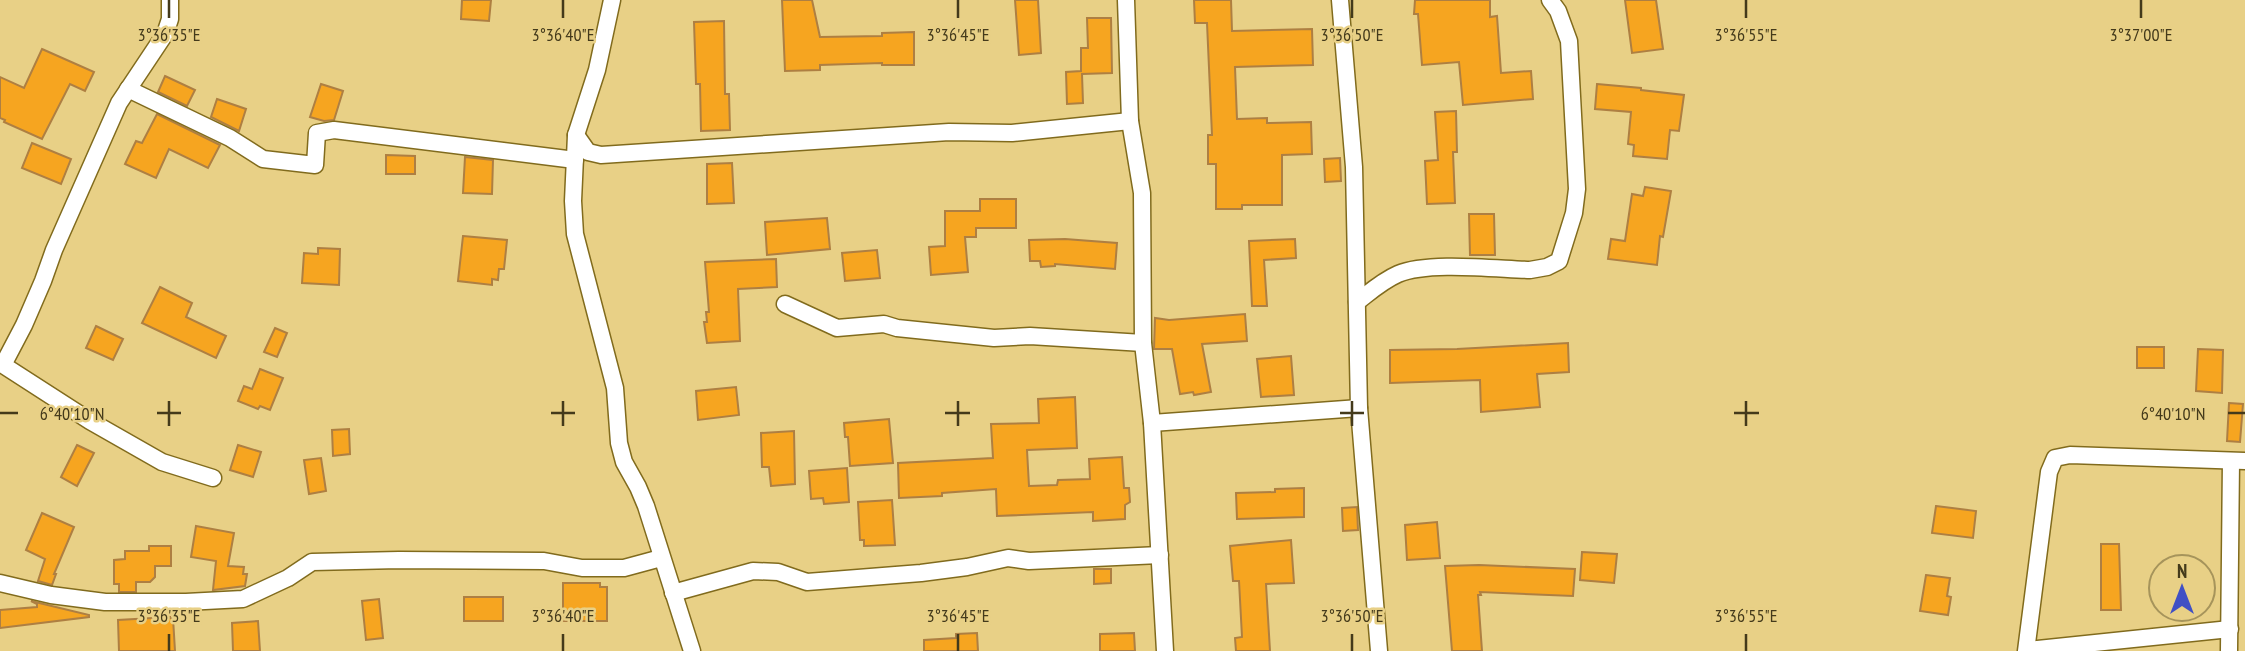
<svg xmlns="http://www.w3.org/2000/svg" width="2245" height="651" font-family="'PT Sans Narrow',sans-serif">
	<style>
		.building { fill: #f6a520; stroke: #ae7f42; stroke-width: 2 }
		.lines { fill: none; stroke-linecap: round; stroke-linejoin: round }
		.street-casing { stroke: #816b1d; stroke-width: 19 }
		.street { stroke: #fff; stroke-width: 16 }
		.ticks { fill: none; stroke: #443a1b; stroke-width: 2.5 }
		.ticks-label { font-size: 18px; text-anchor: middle; fill: #443a1b; stroke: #e8d086; stroke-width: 5; stroke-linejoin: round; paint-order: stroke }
	</style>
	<rect width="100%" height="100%" fill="#e8d086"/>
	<g class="building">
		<polygon points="462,0 491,0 489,21 461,19"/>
		<polygon points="782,0 812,0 820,37 882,36 882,33 914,32 914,65 882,65 882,63 820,65 820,70 785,71"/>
		<polygon points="1015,0 1038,0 1041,53 1019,55"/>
		<polygon points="1194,0 1231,0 1232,31 1312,29 1313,65 1235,67 1237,119 1267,118 1267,123 1311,122 1312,154 1282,155 1282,205 1242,205 1242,209 1216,209 1216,164 1208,164 1208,135 1212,135 1207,23 1195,23"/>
		<polygon points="1415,0 1490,0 1490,17 1497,16 1501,73 1531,71 1533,99 1463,105 1459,62 1422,65 1418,14 1414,14"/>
		<polygon points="1625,0 1656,0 1663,49 1632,53"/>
		<polygon points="1087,18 1111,18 1112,73 1082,74 1083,103 1067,104 1066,72 1081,71 1081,48 1088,48"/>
		<polygon points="724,21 725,94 729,94 730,130 701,131 700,84 696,84 694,22"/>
		<polygon points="42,49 94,72 85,91 70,84 42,139 4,122 5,120 0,118 0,77 24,88"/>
		<polygon points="165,76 195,90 187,106 158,92"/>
		<polygon points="321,84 343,91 334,120 324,121 310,117"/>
		<polygon points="1597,84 1641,88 1641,90 1684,95 1679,131 1670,130 1667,159 1633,156 1634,145 1628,144 1631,112 1595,109"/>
		<polygon points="217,99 246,109 239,131 211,117"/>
		<polygon points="1456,111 1457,152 1453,152 1455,203 1427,204 1425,161 1438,160 1435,112"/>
		<polygon points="157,114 220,145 208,168 169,149 156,178 125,164 136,141 142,143"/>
		<polygon points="32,143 71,159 61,184 22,168"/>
		<polygon points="386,155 415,156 415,174 386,174"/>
		<polygon points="465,157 493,160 492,194 463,193"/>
		<polygon points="1340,158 1341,181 1325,182 1324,159"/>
		<polygon points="732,163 734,203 707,204 707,164"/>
		<polygon points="1645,187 1671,191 1663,237 1660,236 1657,265 1608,259 1611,239 1625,241 1632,194 1643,196"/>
		<polygon points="980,199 1016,199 1016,228 976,228 976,237 965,237 968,272 931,275 929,247 945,246 945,211 980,211"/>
		<polygon points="1469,214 1494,214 1495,255 1470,255"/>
		<polygon points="827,218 830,249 767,255 765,222"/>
		<polygon points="463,236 507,240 504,269 499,269 498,280 492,279 492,285 458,281"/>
		<polygon points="1065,239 1117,243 1115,269 1055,264 1055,266 1041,267 1040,261 1030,261 1029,240"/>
		<polygon points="1295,239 1296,258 1264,260 1267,306 1252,306 1249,241"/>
		<polygon points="318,248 340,249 339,285 302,283 304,253 318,254"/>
		<polygon points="877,250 880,278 845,281 842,253"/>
		<polygon points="776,259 777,287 738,289 740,341 707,343 704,322 707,322 706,312 709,312 705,262"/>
		<polygon points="160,287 192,303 186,317 226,336 216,358 142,323"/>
		<polygon points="1245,314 1247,341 1202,344 1211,392 1194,395 1193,392 1180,394 1172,349 1154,349 1155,318 1169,320"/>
		<polygon points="96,326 123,339 113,360 86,348"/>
		<polygon points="275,328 287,333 277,357 264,352"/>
		<polygon points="1568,343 1569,372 1537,374 1540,407 1481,412 1480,380 1390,383 1390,350 1457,349"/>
		<rect x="2137" y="347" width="27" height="21"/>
		<polygon points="2198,349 2223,350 2222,393 2196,391"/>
		<polygon points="1291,356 1294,395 1261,397 1257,359"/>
		<polygon points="260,369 283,378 270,410 260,406 258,409 238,401 244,386 252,389"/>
		<polygon points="736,387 739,415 698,420 696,391"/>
		<polygon points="1075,397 1077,448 1027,450 1029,486 1057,485 1058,480 1090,479 1089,459 1122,457 1124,488 1129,488 1130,502 1125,505 1125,519 1093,521 1093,512 997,516 996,489 942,493 942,496 899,498 898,463 993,458 991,424 1039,423 1038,399"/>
		<polygon points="2229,403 2243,404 2240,442 2227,441"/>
		<polygon points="889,419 893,463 850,466 848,437 845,437 844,423"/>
		<polygon points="349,429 350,454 333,456 332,430"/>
		<polygon points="794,431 795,484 771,486 769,467 762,467 761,433"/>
		<polygon points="77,445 94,453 77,486 61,477"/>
		<polygon points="238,445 261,452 253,477 230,470"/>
		<polygon points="321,458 326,491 309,494 304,460"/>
		<polygon points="847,468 849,502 824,504 823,498 811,499 809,471"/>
		<polygon points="1304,488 1304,517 1237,519 1236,493 1275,492 1275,489"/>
		<polygon points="892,500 895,545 864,546 864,540 860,540 858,502"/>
		<polygon points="1936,506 1976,511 1973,538 1932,533"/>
		<polygon points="1357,507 1358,530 1343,531 1342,508"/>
		<polygon points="42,513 74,527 54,574 56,574 52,585 38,581 45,559 26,550"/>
		<polygon points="1437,522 1440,558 1407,560 1405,525"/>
		<polygon points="196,526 234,533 228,566 244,567 243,574 247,574 245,586 213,590 216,561 191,557"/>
		<polygon points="1291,540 1294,583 1266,584 1270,651 1236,651 1235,638 1242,637 1239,581 1233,581 1230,546"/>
		<polygon points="2101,544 2119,544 2121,610 2101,610"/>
		<polygon points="149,546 171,546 171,566 155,566 155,577 150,582 136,582 136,592 119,592 119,584 114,584 114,560 125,559 125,551 149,551"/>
		<polygon points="1582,552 1617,554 1614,583 1580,580"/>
		<polygon points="1479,565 1575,569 1573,596 1480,592 1481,595 1478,595 1482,651 1452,651 1445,566"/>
		<polygon points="1094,569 1111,569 1111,583 1094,584"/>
		<polygon points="1926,575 1950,578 1947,596 1951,597 1948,615 1920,611"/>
		<polygon points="563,583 600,583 600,587 607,587 607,621 563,621"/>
		<rect x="464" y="597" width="39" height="24"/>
		<polygon points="379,599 383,638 366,640 362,601"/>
		<polygon points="31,601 89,615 89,617 0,628 0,610 37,607 37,604"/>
		<polygon points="170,617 170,618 173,618 175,651 119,651 118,620"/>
		<polygon points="258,621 260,651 233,651 232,623"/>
		<polygon points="977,633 978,651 924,651 924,640 956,638 956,634"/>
		<polygon points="1134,633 1135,651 1100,651 1100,634"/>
	</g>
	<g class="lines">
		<defs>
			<g id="street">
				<polyline points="170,0 170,19 165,34 119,103 54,250 43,281 24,325 3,365 90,421 162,462 213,478"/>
				<polyline points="612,0 597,70 576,135 573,201 575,234 615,388 619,443 624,462 638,487 646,506 692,651"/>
				<polyline points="1126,0 1130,121 1142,193 1143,343 1152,423 1165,651"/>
				<polyline points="1340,0 1354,167 1359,408 1379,651"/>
				<polyline points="128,89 230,138 263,159 315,165 317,133 334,130 575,160"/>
				<polyline points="576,135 588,152 601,155 949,132 1012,133 1130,121"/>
				<path d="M 1357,302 C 1370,292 1382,281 1398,274 C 1428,261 1496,269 1530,270 L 1547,267 L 1559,261 L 1574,213 L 1577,189 L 1569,41 L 1558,11 L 1550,0"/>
				<polyline points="785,304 837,328 884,324 897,328 994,338 1030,336 1143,343"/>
				<polyline points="1152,423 1359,408"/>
				<polyline points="0,583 51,595 105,602 186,602 243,599 288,578 312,562 399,560 544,561 582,568 624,568 661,558"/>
				<polyline points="673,593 753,571 778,572 807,582 921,573 967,567 1008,558 1029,561 1160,555"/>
				<polyline points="2027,650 2230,629"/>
				<polyline points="2026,651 2049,472 2055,458 2070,455 2245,461"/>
				<polyline points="2229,651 2231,461"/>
			</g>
		</defs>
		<use href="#street" class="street-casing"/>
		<use href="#street" class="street"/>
	</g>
	<path class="ticks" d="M 169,0 L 169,18M 563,0 L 563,18M 958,0 L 958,18M 1352,0 L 1352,18M 1746,0 L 1746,18M 2141,0 L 2141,18M 169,401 L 169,426M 563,401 L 563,426M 958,401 L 958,426M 1352,401 L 1352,426M 1746,401 L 1746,426M 0,413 L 18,413M 157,413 L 181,413M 551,413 L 575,413M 945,413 L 970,413M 1340,413 L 1364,413M 1734,413 L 1759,413M 2228,413 L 2245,413M 169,634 L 169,651M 563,634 L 563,651M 958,634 L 958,651M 1352,634 L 1352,651M 1746,634 L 1746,651"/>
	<g class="ticks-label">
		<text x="169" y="41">3°36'35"E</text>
		<text x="563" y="41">3°36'40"E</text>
		<text x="958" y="41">3°36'45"E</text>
		<text x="1352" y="41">3°36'50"E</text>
		<text x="1746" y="41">3°36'55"E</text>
		<text x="2141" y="41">3°37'00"E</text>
		<text x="72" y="420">6°40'10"N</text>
		<text x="2173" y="420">6°40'10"N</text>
		<text x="169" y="622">3°36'35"E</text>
		<text x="563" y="622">3°36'40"E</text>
		<text x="958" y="622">3°36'45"E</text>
		<text x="1352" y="622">3°36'50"E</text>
		<text x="1746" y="622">3°36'55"E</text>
	</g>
	<g transform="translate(2182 588)"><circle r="33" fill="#e8d086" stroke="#a6945b" stroke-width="2"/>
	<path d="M0-5L12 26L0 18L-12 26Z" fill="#4050c4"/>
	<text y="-10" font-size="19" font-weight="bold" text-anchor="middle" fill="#443a1b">N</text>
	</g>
</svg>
